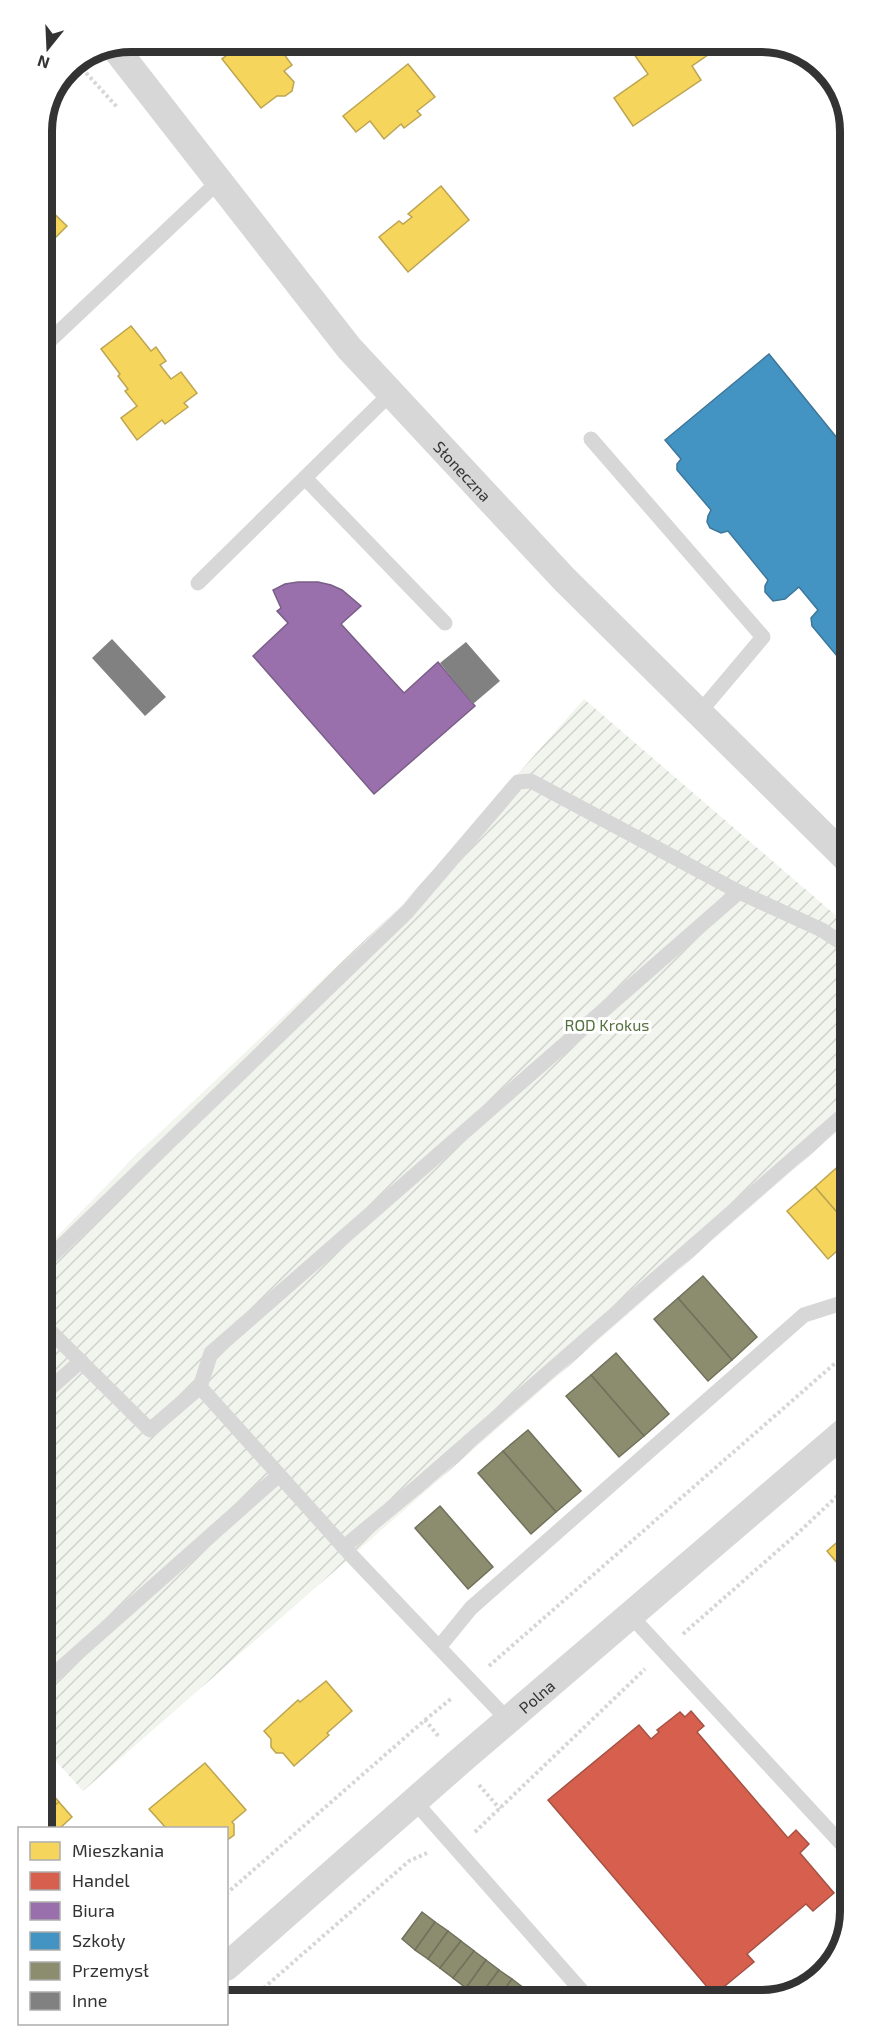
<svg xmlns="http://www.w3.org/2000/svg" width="892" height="2043" font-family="'Exo 2',sans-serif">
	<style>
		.garden { fill: url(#garden-furrows) }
		.homes { fill: #f6d55c; stroke: #bca450; stroke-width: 1.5 }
		.shops { fill: #d6604d; stroke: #a55245; stroke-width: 1.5 }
		.offices { fill: #9970ab; stroke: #7a5e87; stroke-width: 1.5 }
		.schools { fill: #4393c3; stroke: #3e7698; stroke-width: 1.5 }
		.industry { fill: #8c8c6e; stroke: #71715c; stroke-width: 1.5 }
		.building { fill: #818181 }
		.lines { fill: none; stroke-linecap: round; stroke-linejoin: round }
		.path { stroke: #d6d6d6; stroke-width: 4; stroke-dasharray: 3 3; stroke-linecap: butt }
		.lane { stroke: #d7d7d7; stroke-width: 15 }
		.street { stroke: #d7d7d7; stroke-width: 28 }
		.labels { text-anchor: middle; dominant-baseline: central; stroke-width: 6; stroke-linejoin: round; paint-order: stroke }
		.street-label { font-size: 16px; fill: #333; stroke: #fff }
		.park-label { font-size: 16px; fill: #56703f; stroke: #fff }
		.rim { fill: none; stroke: #333; stroke-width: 8 }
	</style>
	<defs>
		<pattern id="garden-furrows" width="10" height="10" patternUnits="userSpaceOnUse" patternTransform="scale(1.5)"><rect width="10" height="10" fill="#f1f5ed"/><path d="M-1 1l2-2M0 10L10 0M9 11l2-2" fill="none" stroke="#cfd2cc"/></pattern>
	</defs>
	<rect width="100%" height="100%" fill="#fff"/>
	<polygon class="garden" points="584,699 847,925 848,1122 83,1791 46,1750 45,1249 137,1154 402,905"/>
	<g class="homes">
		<polygon points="244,42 256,42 263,51 275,42 292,65 284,71 294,82 292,91 285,96 277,96 261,108 222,59"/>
		<polygon points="642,42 709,42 715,50 692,66 701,80 633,126 614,98 648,74 631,50"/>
		<polygon points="408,64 435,97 417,111 421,115 404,128 401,124 384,139 370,121 356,132 343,116"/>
		<polygon points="441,186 469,220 408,272 379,237 399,221 403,224 412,217 408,214"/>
		<polygon points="42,202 67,226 42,251"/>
		<polygon points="43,261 49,268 43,275"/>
		<polygon points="131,326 151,351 156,347 166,361 160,365 171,379 181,372 197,393 184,403 188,407 165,424 162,420 137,440 121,418 137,406 125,391 128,389 118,376 120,374 101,349"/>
		<polygon points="843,1162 848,1168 848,1225 815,1187"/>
		<polygon points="815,1187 848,1225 848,1241 828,1259 787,1211"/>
		<polygon points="849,1532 849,1577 827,1551"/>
		<polygon points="326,1681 352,1711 327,1733 329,1735 294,1766 283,1753 276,1753 271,1747 271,1739 264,1731 298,1700 300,1702"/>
		<polygon points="205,1763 246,1810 232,1822 234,1824 234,1835 226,1841 226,1828 166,1828 149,1809"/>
		<polygon points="46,1787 59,1802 46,1812"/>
		<polygon points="59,1802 72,1817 60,1828 55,1828 46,1819 46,1812"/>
	</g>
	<polygon class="shops" points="691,1711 704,1726 697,1732 788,1838 796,1830 809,1844 800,1853 834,1893 813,1911 806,1904 747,1954 754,1962 714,1995 548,1800 639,1725 651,1739 659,1732 657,1730 680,1712 685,1717"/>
	<polygon class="offices" points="298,582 318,582 331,585 342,590 361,606 341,624 404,693 438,662 475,706 374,794 253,656 288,623 277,611 281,608 273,590 285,584"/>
	<polygon class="schools" points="769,354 846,449 847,668 812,626 811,618 818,610 799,587 785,599 773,601 765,592 765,586 768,580 728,531 721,533 710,528 707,522 708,516 711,510 677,470 677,464 681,459 665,440"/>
	<g class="industry">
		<polygon points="703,1276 757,1337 732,1360 678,1298"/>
		<polygon points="678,1298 732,1360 708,1381 654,1319"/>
		<polygon points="616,1353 669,1414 644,1436 591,1375"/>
		<polygon points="591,1375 644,1436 619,1457 566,1396"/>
		<polygon points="528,1430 581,1491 556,1512 503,1451"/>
		<polygon points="503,1451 556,1512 531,1534 478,1473"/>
		<polygon points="440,1506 493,1567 468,1589 415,1528"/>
		<polygon points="422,1912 435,1922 415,1950 402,1939"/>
		<polygon points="435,1922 448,1931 428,1959 415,1950"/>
		<polygon points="448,1931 461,1941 440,1968 428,1959"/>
		<polygon points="461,1941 474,1951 453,1978 440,1968"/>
		<polygon points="474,1951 486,1960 466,1988 453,1978"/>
		<polygon points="486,1960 499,1970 479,1997 466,1988"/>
		<polygon points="499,1970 512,1979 498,1998 480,1998 479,1997"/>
		<polygon points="512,1979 525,1989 518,1998 498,1998"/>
		<polygon points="525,1989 537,1998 518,1998"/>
	</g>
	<g class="building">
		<polygon points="112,639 166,697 145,716 92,658"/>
		<polygon points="466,642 500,681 473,704 440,663"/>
	</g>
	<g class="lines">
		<g class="path">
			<polyline points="78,64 117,107"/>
			<polyline points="683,1634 799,1532 849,1485"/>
			<polyline points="489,1666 849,1351"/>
			<polyline points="425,1720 452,1698"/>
			<polyline points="479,1785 500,1809"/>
			<polyline points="475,1832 645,1669"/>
			<polyline points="226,1894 425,1720 440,1738"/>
			<polyline points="250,2000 409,1861 427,1853"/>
		</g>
		<g class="lane">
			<polyline points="43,347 219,181"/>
			<polyline points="591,439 763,637 699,713"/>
			<polyline points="305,478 445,623"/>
			<polyline points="198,583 391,393"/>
			<polyline points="739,892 822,930 848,947"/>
			<polyline points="45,1262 408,911 518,782 531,781 739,892 211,1353 200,1387"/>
			<polyline points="45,1326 150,1430 200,1387 351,1555 508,1720"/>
			<polyline points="45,1393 81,1361"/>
			<polyline points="344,1547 418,1486 848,1111"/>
			<polyline points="631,1616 850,1853"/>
			<polyline points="440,1646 471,1608 804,1315 845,1302 848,1299"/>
			<polyline points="46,1681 279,1475"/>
			<polyline points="415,1802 588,1998"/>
		</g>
		<g class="street">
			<path id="s1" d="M 115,48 L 349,348 L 564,579 L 847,859"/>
			<path id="s2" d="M 226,1967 L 459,1762 L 849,1428"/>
		</g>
	</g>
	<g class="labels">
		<g class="street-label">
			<text stroke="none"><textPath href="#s1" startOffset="548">Słoneczna</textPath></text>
			<text stroke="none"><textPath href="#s2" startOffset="412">Polna</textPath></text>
		</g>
		<g class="park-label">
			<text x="607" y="1024">ROD Krokus</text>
		</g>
	</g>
	<path d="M0 0H892V2043H0ZM131 52H761A79 79 0 0 1 840 131V1911A79 79 0 0 1 761 1990H131A79 79 0 0 1 52 1911V131A79 79 0 0 1 131 52Z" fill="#fff" fill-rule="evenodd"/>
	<path class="rim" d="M131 52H761A79 79 0 0 1 840 131V1911A79 79 0 0 1 761 1990H131A79 79 0 0 1 52 1911V131A79 79 0 0 1 131 52Z"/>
	<rect x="18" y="1827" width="210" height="198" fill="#ffffff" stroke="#adadad" stroke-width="1.5"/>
	<rect x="30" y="1842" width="30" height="18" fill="#f6d55c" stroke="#adadad" stroke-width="1.5"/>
	<text x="72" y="1857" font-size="18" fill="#333333">Mieszkania</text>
	<rect x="30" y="1872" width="30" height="18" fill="#d6604d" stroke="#adadad" stroke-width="1.5"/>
	<text x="72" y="1887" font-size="18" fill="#333333">Handel</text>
	<rect x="30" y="1902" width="30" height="18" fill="#9970ab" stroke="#adadad" stroke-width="1.5"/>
	<text x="72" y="1917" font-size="18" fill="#333333">Biura</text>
	<rect x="30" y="1932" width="30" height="18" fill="#4393c3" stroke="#adadad" stroke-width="1.5"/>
	<text x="72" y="1947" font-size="18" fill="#333333">Szkoły</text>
	<rect x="30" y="1962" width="30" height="18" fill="#8c8c6e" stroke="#adadad" stroke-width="1.5"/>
	<text x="72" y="1977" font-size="18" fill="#333333">Przemysł</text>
	<rect x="30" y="1992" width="30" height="18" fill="#818181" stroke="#adadad" stroke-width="1.5"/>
	<text x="72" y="2007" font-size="18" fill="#333333">Inne</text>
	<g transform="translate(48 48) rotate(198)" stroke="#ffffff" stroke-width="4.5" paint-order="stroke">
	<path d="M0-4.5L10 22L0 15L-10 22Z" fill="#333333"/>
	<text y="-9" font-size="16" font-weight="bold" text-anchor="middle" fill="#333333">N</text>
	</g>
</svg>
